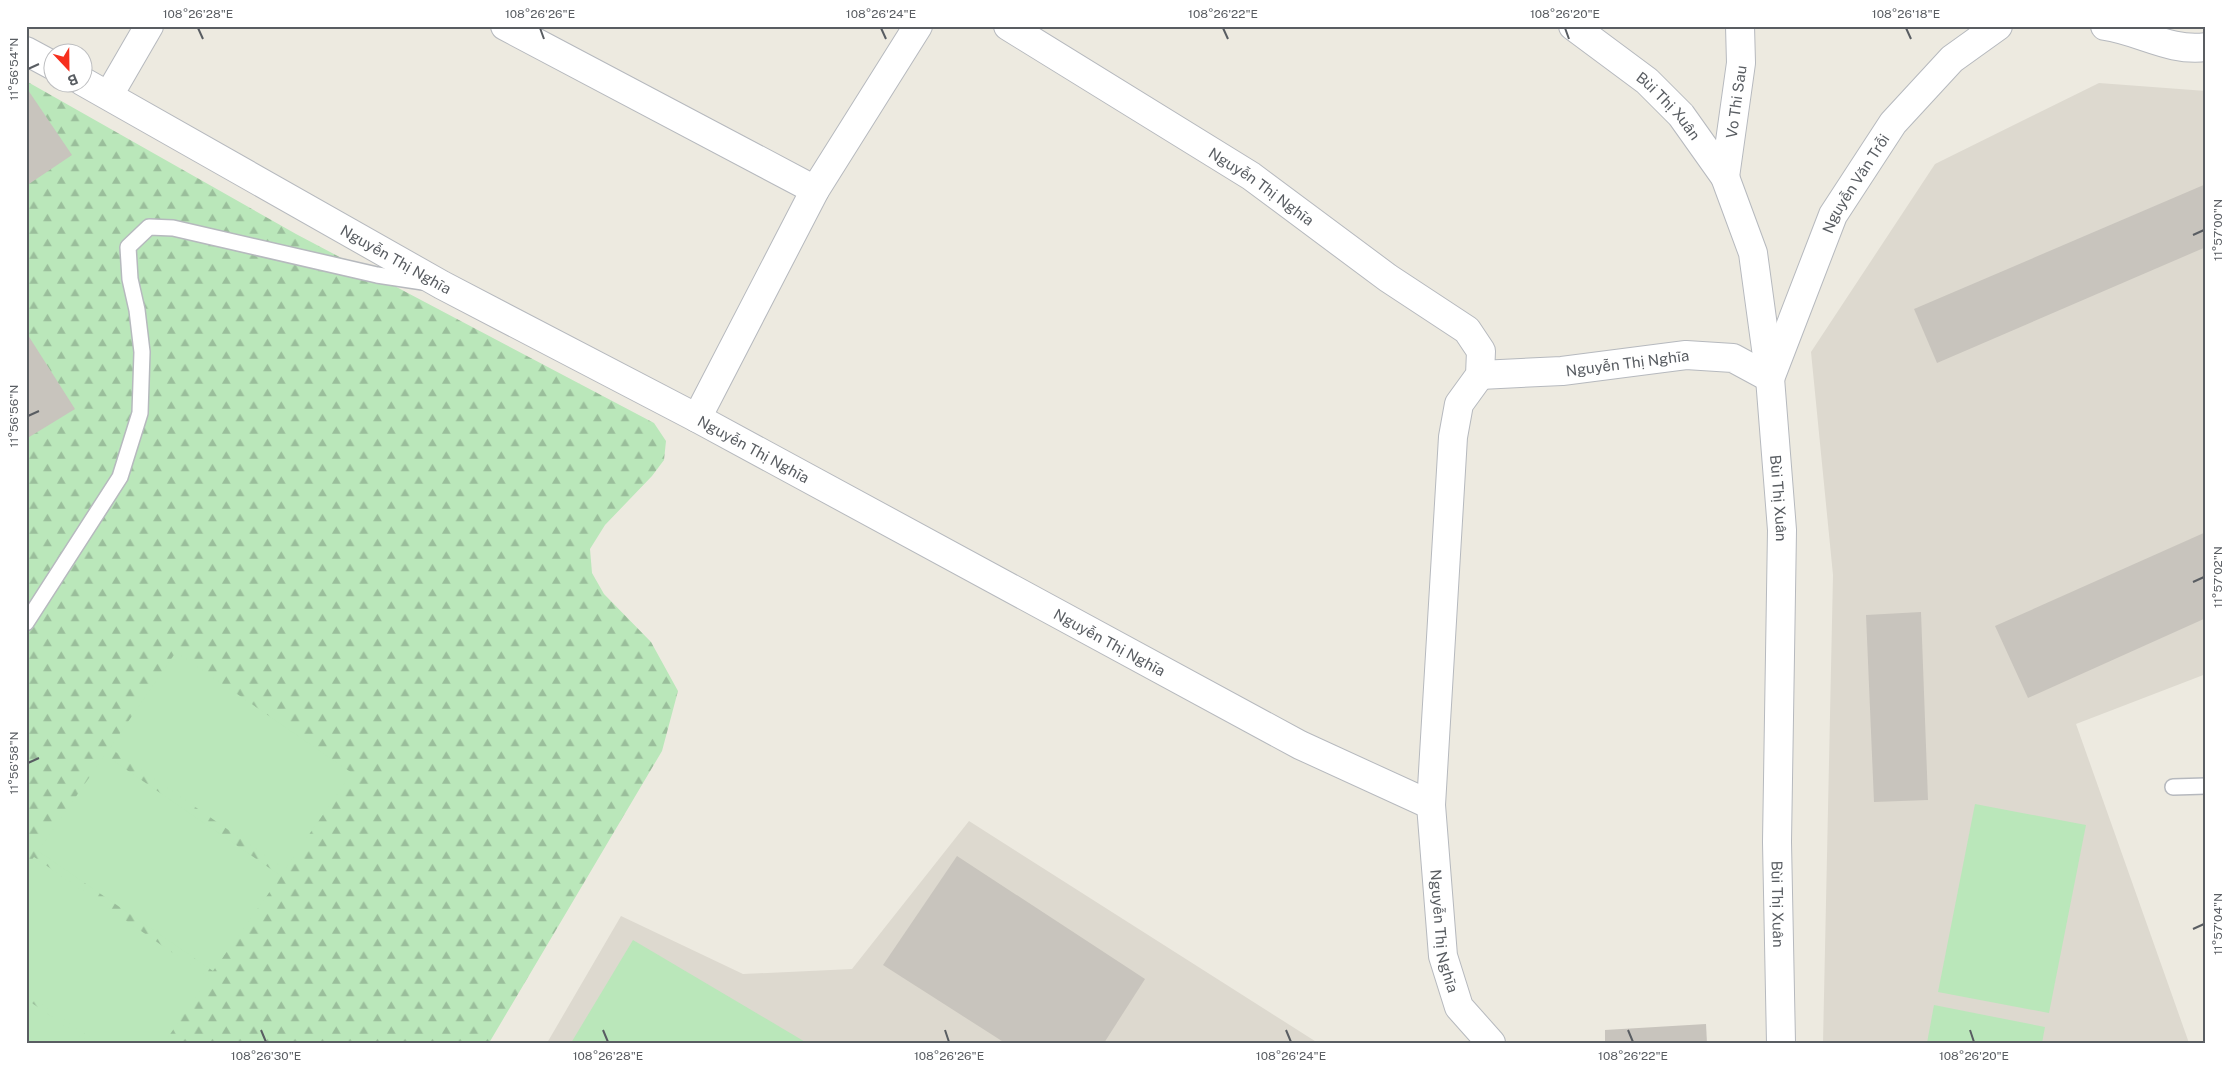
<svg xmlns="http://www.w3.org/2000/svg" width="2232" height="1069" font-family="'Public Sans',sans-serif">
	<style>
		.education { fill: #ddd9cf }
		.forest { fill: url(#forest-firs) }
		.garden { fill: #bae7ba }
		.building { fill: #c8c4bd }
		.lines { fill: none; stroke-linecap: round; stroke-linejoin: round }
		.service-casing { stroke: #b6b9be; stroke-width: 18 }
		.minor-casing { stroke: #b6b9be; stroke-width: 30 }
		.tertiary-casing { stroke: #b6b9be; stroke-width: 30 }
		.service { stroke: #fff; stroke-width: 15 }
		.minor { stroke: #fff; stroke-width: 28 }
		.tertiary { stroke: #fff; stroke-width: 28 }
		.ticks { fill: none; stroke: #595d62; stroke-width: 2 }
		.labels { text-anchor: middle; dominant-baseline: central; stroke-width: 5; stroke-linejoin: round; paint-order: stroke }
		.street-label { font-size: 15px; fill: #595d62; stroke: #fff }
		.neatline { fill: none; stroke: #595d62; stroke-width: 2 }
		.ticks-label { font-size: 12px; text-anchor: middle; fill: #595d62 }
	</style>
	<defs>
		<pattern id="forest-firs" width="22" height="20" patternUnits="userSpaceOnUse" patternTransform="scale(1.25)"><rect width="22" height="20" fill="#bae7ba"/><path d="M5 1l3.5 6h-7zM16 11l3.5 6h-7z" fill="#9abe9b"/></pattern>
	</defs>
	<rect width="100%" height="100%" fill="#edeae0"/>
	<g class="education">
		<polygon points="2099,83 2206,91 2206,674 2076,724 2189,1043 1823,1043 1833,575 1811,352 1935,164"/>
		<polygon points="969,821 1318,1043 547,1043 621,916 743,974 852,969"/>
	</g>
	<polygon class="forest" points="26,81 296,234 654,423 666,441 664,460 652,476 605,525 590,549 592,573 604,594 651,642 678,691 662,751 489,1043 26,1043"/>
	<g class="garden">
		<polygon points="176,652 352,773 285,869 110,748"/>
		<polygon points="105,755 281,876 213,971 38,851"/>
		<polygon points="1975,804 2086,825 2049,1013 1938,992"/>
		<polygon points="34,857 209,978 164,1043 98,1043 26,994 26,867"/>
		<polygon points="633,940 807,1043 571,1043"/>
		<polygon points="26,999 90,1043 26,1043"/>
		<polygon points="1934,1005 2045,1027 2042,1043 1927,1043"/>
	</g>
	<g class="building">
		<polygon points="28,90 72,155 26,186 26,91"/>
		<polygon points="2206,184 2206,247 1937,363 1914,309"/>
		<polygon points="26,332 75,409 26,439"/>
		<polygon points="2206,532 2206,618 2028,698 1995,626"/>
		<polygon points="1921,612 1928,800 1874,802 1866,615"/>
		<polygon points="957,856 1145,979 1104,1043 1005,1043 883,965"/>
		<polygon points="1706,1024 1707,1043 1605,1043 1605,1030"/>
	</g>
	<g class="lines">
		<defs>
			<g id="service">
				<polyline points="26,623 120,477 140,413 142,352 137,310 130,279 128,247 149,227 173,228 377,275 423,282"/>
				<polyline points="2173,787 2206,786"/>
			</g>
			<g id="minor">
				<polyline points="505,26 815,190"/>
				<path id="s1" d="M 1008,26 L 1251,176 L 1388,278 L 1467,330 L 1481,351 L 1480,375 L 1459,404 L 1453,437 L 1431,805 L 1443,956 L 1459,1007 L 1491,1043"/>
				<polyline points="26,51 52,65"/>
				<path id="s2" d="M 82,81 L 442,285 L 697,418 L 1300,745 L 1431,805"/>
				<polyline points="109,95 149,26"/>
				<path id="s3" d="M 1725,177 L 1741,63 L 1740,26"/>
				<path id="s4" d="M 1480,375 L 1562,371 L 1686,355 L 1733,358 L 1770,378"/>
				<polyline points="697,418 815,190 918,26"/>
			</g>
			<g id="tertiary">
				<path id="s5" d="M 1573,26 L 1647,81 L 1681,115 L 1725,177 L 1753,253 L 1770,378 L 1782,530 L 1777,842 L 1781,1043"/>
				<path d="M 2105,26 C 2140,31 2170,52 2206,47"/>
				<path id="s6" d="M 1771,376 L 1833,215 L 1893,123 L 1952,59 L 1998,26"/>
			</g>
		</defs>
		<use href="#service" class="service-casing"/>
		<use href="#minor" class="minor-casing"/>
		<use href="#tertiary" class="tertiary-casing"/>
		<use href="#service" class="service"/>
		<use href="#minor" class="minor"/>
		<use href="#tertiary" class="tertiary"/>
	</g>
	<path class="ticks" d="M 198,28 L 203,39M 540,28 L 544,39M 881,28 L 886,39M 1223,28 L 1228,39M 1565,28 L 1569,39M 1906,28 L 1911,39M 28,69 L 39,64M 2193,235 L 2204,230M 28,416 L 39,411M 2193,582 L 2204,577M 28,763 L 39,758M 2193,929 L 2204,924M 261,1030 L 266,1042M 603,1030 L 608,1042M 945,1030 L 949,1042M 1286,1030 L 1291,1042M 1628,1030 L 1633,1042M 1970,1030 L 1974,1042"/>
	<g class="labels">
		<g class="street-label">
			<text stroke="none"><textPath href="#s3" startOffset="76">Vo Thi Sau</textPath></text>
			<text stroke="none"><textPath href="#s5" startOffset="125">Bùi Thị Xuân</textPath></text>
			<text stroke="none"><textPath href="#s6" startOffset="211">Nguyễn Văn Trỗi</textPath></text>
			<text stroke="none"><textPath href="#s1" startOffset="300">Nguyễn Thị Nghĩa</textPath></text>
			<text stroke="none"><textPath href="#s2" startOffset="361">Nguyễn Thị Nghĩa</textPath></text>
			<text stroke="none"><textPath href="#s4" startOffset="148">Nguyễn Thị Nghĩa</textPath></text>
			<text stroke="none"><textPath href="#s2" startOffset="766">Nguyễn Thị Nghĩa</textPath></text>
			<text stroke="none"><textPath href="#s5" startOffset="544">Bùi Thị Xuân</textPath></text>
			<text stroke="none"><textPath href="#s2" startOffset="1171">Nguyễn Thị Nghĩa</textPath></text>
			<text stroke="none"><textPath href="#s5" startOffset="950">Bùi Thị Xuân</textPath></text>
			<text stroke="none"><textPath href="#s1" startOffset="1165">Nguyễn Thị Nghĩa</textPath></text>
		</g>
	</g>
	<rect width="2232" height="1069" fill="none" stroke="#ffffff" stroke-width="55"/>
	<g transform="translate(68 68) rotate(158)"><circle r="24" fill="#ffffff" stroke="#bdbec0"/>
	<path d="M0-4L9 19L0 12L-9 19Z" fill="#f62f1d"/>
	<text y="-8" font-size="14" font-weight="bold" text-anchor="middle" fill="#595d62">B</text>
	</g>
	<rect x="28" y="28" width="2176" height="1014" class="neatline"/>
	<g class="ticks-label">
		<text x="198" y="18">108°26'28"E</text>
		<text x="540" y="18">108°26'26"E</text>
		<text x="881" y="18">108°26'24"E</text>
		<text x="1223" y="18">108°26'22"E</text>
		<text x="1565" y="18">108°26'20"E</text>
		<text x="1906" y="18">108°26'18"E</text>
		<text transform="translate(14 69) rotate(-90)" y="4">11°56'54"N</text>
		<text transform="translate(2218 230) rotate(-90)" y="4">11°57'00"N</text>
		<text transform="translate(14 416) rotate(-90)" y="4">11°56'56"N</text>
		<text transform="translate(2218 577) rotate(-90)" y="4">11°57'02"N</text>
		<text transform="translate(14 763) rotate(-90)" y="4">11°56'58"N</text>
		<text transform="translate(2218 924) rotate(-90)" y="4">11°57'04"N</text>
		<text x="266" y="1060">108°26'30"E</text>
		<text x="608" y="1060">108°26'28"E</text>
		<text x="949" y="1060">108°26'26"E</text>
		<text x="1291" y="1060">108°26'24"E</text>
		<text x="1633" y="1060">108°26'22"E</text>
		<text x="1974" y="1060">108°26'20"E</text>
	</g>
</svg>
